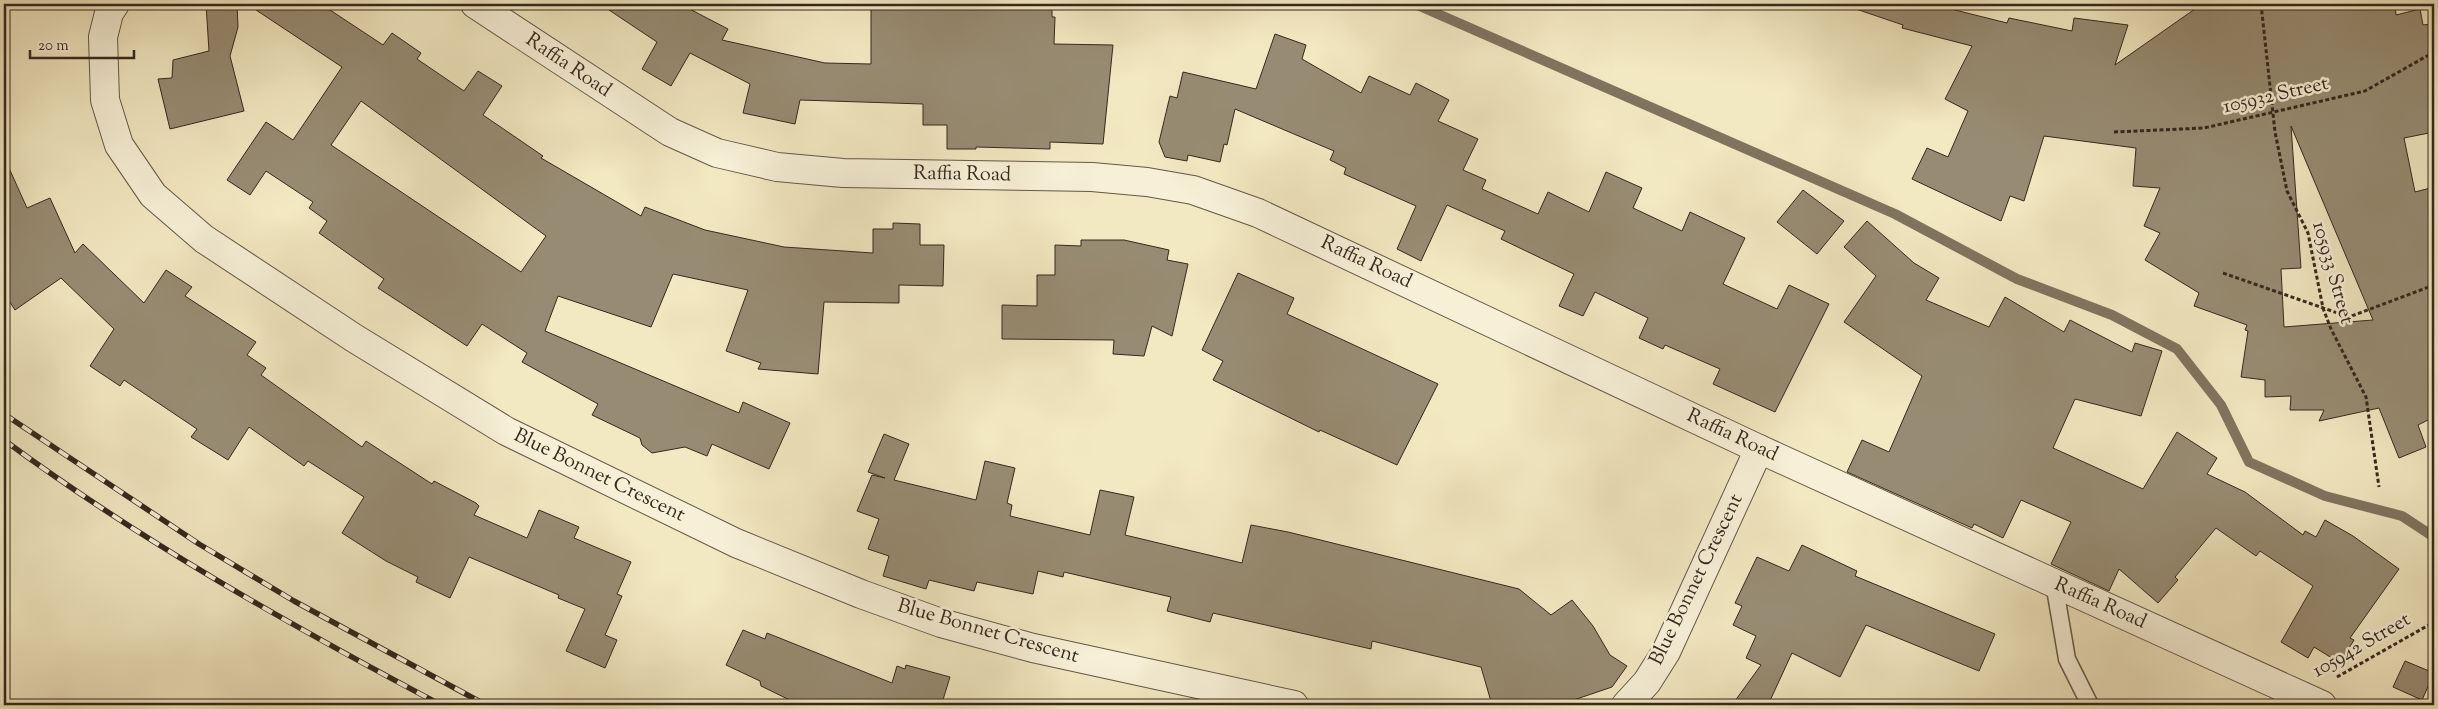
<svg xmlns="http://www.w3.org/2000/svg" width="2438" height="709" font-family="'Sorts Mill Goudy',serif">
	<style>
		.lines { fill: none; stroke-linecap: round; stroke-linejoin: round }
		.stream { stroke: #80745f; stroke-width: 10 }
		.building { fill: #978c73; stroke: #35281e; fill-rule: evenodd }
		.service-casing { stroke: #645847; stroke-width: 19 }
		.minor-casing { stroke: #645847; stroke-width: 30 }
		.path { stroke: #35281e; stroke-width: 3; stroke-dasharray: 4 2.5; stroke-linecap: butt }
		.service { stroke: #f7f0d7; stroke-width: 16 }
		.minor { stroke: #f7f0d7; stroke-width: 28 }
		.rail-casing { stroke: #35281e; stroke-width: 5.5 }
		.rail { stroke: #f7f0d7; stroke-width: 4; stroke-dasharray: 11; stroke-linecap: butt }
		.labels { text-anchor: middle; dominant-baseline: central; stroke-width: 5; stroke-linejoin: round; paint-order: stroke }
		.street-label { font-size: 20px; fill: #35281e; stroke: #f7f0d7 }
	</style>
	<rect width="100%" height="100%" fill="#f2e8c2"/>
	<filter id="stains"><feTurbulence type="fractalNoise" baseFrequency=".004" numOctaves="4"/><feColorMatrix values="0 0 0 0 .2 0 0 0 0 .09 0 0 0 0 .02 0 0 0 .5 -.17"/></filter>
	<radialGradient id="worn" r=".72"><stop offset=".6" stop-color="#630" stop-opacity="0"/><stop offset="1" stop-color="#630" stop-opacity=".3"/></radialGradient>
	<g class="lines">
		<polyline class="stream" points="1415,4 1895,214 2017,279 2112,315 2177,349 2221,405 2249,462 2325,496 2402,516 2434,537"/>
	</g>
	<g class="building">
		<polygon points="206,4 237,4 238,27 230,56 244,111 170,129 158,79 172,78 173,60 209,51"/>
		<path d="M 247,4 L 321,4 L 383,45 L 392,33 L 421,53 L 417,59 L 464,91 L 478,71 L 502,86 L 483,115 L 543,156 L 541,158 L 641,216 L 645,207 L 705,230 L 784,247 L 873,253 L 873,229 L 893,229 L 893,223 L 920,224 L 920,245 L 944,245 L 943,286 L 899,285 L 899,303 L 824,302 L 818,374 L 758,369 L 761,363 L 726,351 L 748,290 L 673,274 L 651,327 L 558,296 L 545,331 L 739,413 L 743,402 L 790,423 L 769,469 L 712,444 L 707,456 L 685,447 L 652,453 L 642,445 L 640,438 L 592,415 L 598,404 L 522,362 L 527,353 L 482,324 L 467,346 L 378,288 L 384,279 L 319,233 L 327,221 L 309,208 L 313,202 L 266,171 L 250,195 L 227,180 L 266,122 L 293,140 L 342,67 ZM 361,101 L 546,236 L 521,272 L 331,145 Z"/>
		<polygon points="600,4 680,4 728,29 722,40 825,63 871,64 871,9 973,9 973,6 1052,9 1052,17 1055,17 1054,44 1113,45 1103,144 1050,142 1050,149 976,147 976,149 947,149 947,125 923,125 923,104 800,100 795,124 743,113 750,84 690,53 671,86 642,69 657,42"/>
		<path d="M 1854,4 L 1953,4 L 1951,9 L 2007,23 L 2009,18 L 2072,31 L 2074,18 L 2128,25 L 2115,65 L 2202,4 L 2395,4 L 2396,15 L 2420,9 L 2423,25 L 2431,24 L 2434,38 L 2434,132 L 2404,138 L 2415,192 L 2434,187 L 2434,417 L 2418,425 L 2426,447 L 2399,458 L 2379,408 L 2319,421 L 2324,410 L 2290,410 L 2291,396 L 2265,397 L 2265,380 L 2241,377 L 2248,331 L 2245,330 L 2247,325 L 2194,306 L 2199,293 L 2145,260 L 2160,233 L 2144,226 L 2160,188 L 2133,186 L 2136,148 L 2044,136 L 2024,201 L 2010,196 L 2001,221 L 1912,179 L 1927,148 L 1948,157 L 1968,111 L 1945,99 L 1972,46 L 1902,28 L 1903,25 L 1853,8 ZM 2291,126 L 2373,320 L 2284,327 L 2281,269 L 2301,268 Z"/>
		<polygon points="1275,34 1306,45 1302,59 1361,93 1369,76 1410,95 1416,83 1449,100 1438,121 1478,139 1463,170 1486,180 1482,189 1538,214 1548,192 1589,212 1606,172 1642,188 1633,208 1682,231 1690,212 1745,238 1723,284 1777,309 1789,285 1829,304 1775,412 1713,384 1720,369 1665,345 1663,349 1639,338 1648,318 1595,292 1583,316 1559,306 1574,274 1501,239 1505,231 1447,205 1421,261 1397,249 1416,206 1344,174 1346,168 1330,160 1334,151 1235,109 1227,145 1224,144 1220,162 1188,155 1187,161 1165,157 1159,142 1170,96 1177,98 1183,72 1256,89"/>
		<polygon points="4,157 27,208 50,198 75,253 83,244 144,303 166,270 192,287 185,296 256,342 247,355 266,368 261,375 362,447 366,441 432,484 434,481 476,503 479,506 474,515 527,538 539,510 579,527 574,538 631,562 617,594 622,596 605,635 617,640 605,668 566,651 585,609 558,598 559,595 469,557 450,598 416,582 418,577 386,561 342,533 364,497 308,461 304,466 249,427 228,460 191,437 197,429 124,380 120,386 90,366 114,329 61,278 15,310 4,293"/>
		<polygon points="1803,190 1844,221 1817,254 1777,222"/>
		<polygon points="1867,221 1914,263 1939,278 1926,300 1989,327 2005,297 2064,332 2070,320 2132,352 2135,343 2162,351 2141,416 2075,399 2053,448 2143,489 2177,432 2217,458 2207,474 2245,492 2303,535 2305,531 2316,537 2325,520 2353,536 2399,569 2350,638 2354,640 2340,663 2314,647 2308,658 2281,642 2313,586 2260,551 2256,556 2216,528 2175,577 2178,580 2158,603 2119,569 2109,591 2051,564 2071,522 2021,500 2003,538 1974,524 1972,528 1847,472 1862,440 1889,452 1922,376 1844,322 1876,276 1844,247"/>
		<polygon points="1081,240 1124,240 1169,250 1167,260 1188,264 1172,336 1152,326 1144,356 1113,354 1114,340 1002,339 1002,305 1037,306 1037,275 1055,275 1055,245 1081,246"/>
		<polygon points="1238,273 1294,298 1287,314 1438,384 1397,465 1320,430 1319,432 1213,380 1223,361 1202,350"/>
		<polygon points="884,434 909,444 894,480 976,500 985,461 1015,468 1007,503 1012,505 1010,516 1090,535 1100,490 1134,497 1125,535 1242,563 1251,525 1288,532 1519,589 1551,615 1572,600 1593,626 1610,655 1627,666 1612,687 1559,705 1492,705 1481,667 1372,641 1371,649 1213,613 1210,622 1167,611 1171,597 1064,572 1063,577 1038,571 1033,594 977,582 974,591 929,580 926,589 883,576 889,556 868,549 879,519 857,511 872,475 885,478 868,472"/>
		<polygon points="1802,545 1857,571 1855,576 1995,634 1979,671 1866,625 1840,677 1792,653 1768,705 1732,705 1761,665 1746,658 1756,636 1733,625 1742,606 1735,603 1757,557 1789,571"/>
		<polygon points="743,630 765,639 767,633 892,683 897,666 905,669 906,665 950,677 942,703 944,705 800,705 761,686 760,681 726,665"/>
		<polygon points="2405,661 2434,673 2422,700 2393,687"/>
	</g>
	<g class="lines">
		<defs>
			<polyline id="service" points="2054,583 2067,659 2090,705"/>
			<g id="minor">
				<polyline points="115,4 109,13 103,37 105,100 119,145 153,195 204,239 354,338 506,431 736,543 861,594 941,623 1033,648 1294,705"/>
				<polyline points="475,4 670,132 717,153 777,167 843,173 1092,177 1147,182 1193,190 1258,213 1759,449 2322,705"/>
				<polyline points="1626,705 1647,682 1666,652 1759,449"/>
			</g>
		</defs>
		<use href="#service" class="service-casing"/>
		<use href="#minor" class="minor-casing"/>
		<g class="path">
			<polyline points="2261,4 2275,132 2287,191 2308,233 2323,308 2331,329 2366,397 2379,487"/>
			<polyline points="2114,132 2204,128 2365,91 2434,52"/>
			<polyline points="2223,273 2349,317 2434,285"/>
			<polyline points="2337,677 2434,622"/>
		</g>
		<use href="#service" class="service"/>
		<use href="#minor" class="minor"/>
		<defs>
			<g id="rail">
				<polyline points="4,414 199,544 294,601 486,705"/>
				<path d="M 4,440 C 141,541 290,625 441,705"/>
			</g>
		</defs>
		<use href="#rail" class="rail-casing"/>
		<use href="#rail" class="rail"/>
	</g>
	<g class="labels">
		<g class="street-label">
			<text transform="translate(568 66) rotate(34)">Raffia Road</text>
			<text transform="translate(2276 96) rotate(-13)">105932 Street</text>
			<text transform="translate(962 175) rotate(1)">Raffia Road</text>
			<text transform="translate(1366 263) rotate(25)">Raffia Road</text>
			<text transform="translate(2332 273) rotate(74)">105933 Street</text>
			<text transform="translate(1732 436) rotate(25)">Raffia Road</text>
			<text transform="translate(599 476) rotate(26)">Blue Bonnet Crescent</text>
			<text transform="translate(1697 580) rotate(-64)">Blue Bonnet Crescent</text>
			<text transform="translate(2100 604) rotate(24)">Raffia Road</text>
			<text transform="translate(988 632) rotate(16)">Blue Bonnet Crescent</text>
			<text transform="translate(2362 646) rotate(-30)">105942 Street</text>
		</g>
	</g>
	<rect width="2438" height="709" fill="none" stroke="#f2e8c2" stroke-width="20"/>
	<rect x="5" y="5" width="2428" height="699" fill="none" stroke="#35281e" stroke-width="2.5"/>
	<rect x="10" y="10" width="2418" height="689" fill="none" stroke="#35281e"/>
	<path d="M30 50v8h104v-8" fill="none" stroke="#35281e" stroke-width="2.5"/>
	<text x="38" y="50" font-size="15" fill="#35281e" stroke="#f7f0d7" stroke-width="4" paint-order="stroke">20 m</text>
	<rect width="100%" height="100%" filter="url(#stains)"/>
	<rect width="100%" height="100%" fill="url(#worn)"/>
</svg>
